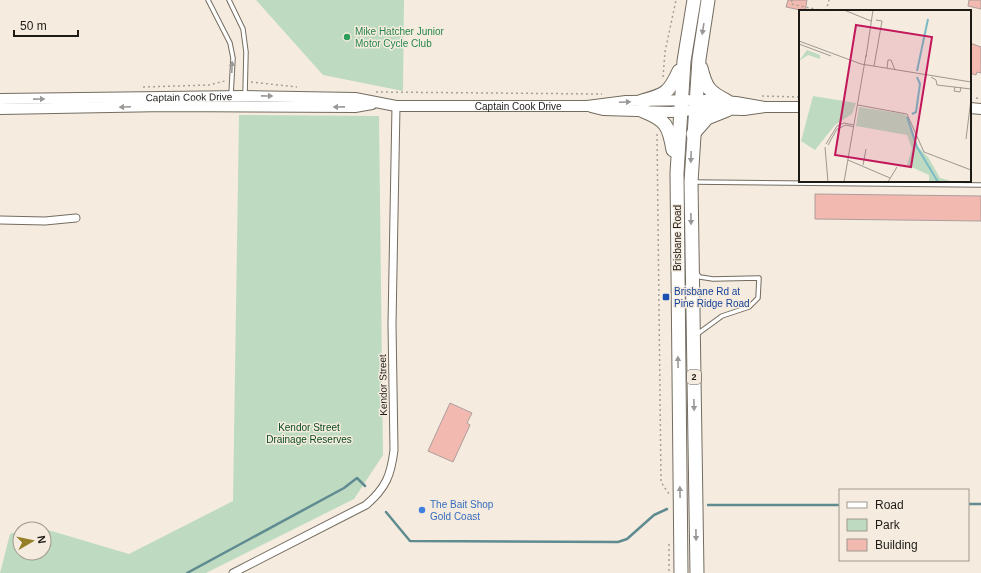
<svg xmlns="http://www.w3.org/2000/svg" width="981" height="573" font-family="Arial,sans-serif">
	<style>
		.green { fill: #bedbc1 }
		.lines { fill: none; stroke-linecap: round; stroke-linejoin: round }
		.stream { stroke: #5f8b91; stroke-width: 2.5 }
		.building { fill: #f2b9b1; stroke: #ae9d9b }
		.lane-casing { stroke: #736c60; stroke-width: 5.5 }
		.street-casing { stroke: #736c60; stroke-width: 9 }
		.secondary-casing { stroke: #736c60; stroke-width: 12 }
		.highway-casing { stroke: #736c60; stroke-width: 15 }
		.path { stroke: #a7a096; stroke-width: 1.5; stroke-dasharray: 2 3; stroke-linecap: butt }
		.lane { stroke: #fff; stroke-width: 3.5 }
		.street { stroke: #fff; stroke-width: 7 }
		.secondary { stroke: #fff; stroke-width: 10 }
		.highway { stroke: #fff; stroke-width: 13 }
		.oneway { fill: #9a9896 }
		.leisure-dot { fill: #2e9e5b; stroke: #f5ecdf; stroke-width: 1.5 }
		.transit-dot { fill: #1a4fb4; stroke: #f5ecdf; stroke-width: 1.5 }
		.shop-dot { fill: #3f7fe0; stroke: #f5ecdf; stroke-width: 1.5 }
		.labels { text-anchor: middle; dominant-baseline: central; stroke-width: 3; stroke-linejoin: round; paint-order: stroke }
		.shield { fill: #f5ecdf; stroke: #5e5a52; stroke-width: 1 }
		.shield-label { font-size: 9px; font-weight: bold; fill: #1e1b16 }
		.leisure-label { font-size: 10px; fill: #27864d; stroke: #f5ecdf; text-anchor: start }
		.street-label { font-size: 10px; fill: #1e1b16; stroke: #f5ecdf }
		.transit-label { font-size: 10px; fill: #164399; stroke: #f5ecdf; text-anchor: start }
		.park-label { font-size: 10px; fill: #094c1f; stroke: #f5ecdf }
		.shop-label { font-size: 10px; fill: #366cbe; stroke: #f5ecdf; text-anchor: start }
		.inset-river { fill: none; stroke: #7bbbc6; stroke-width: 2 }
		.inset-road { fill: none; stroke: #9f988f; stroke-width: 1 }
		.view { fill: #c2185b; fill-opacity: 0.15; stroke: #c2185b; stroke-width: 2 }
		.inset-edge { fill: none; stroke: #1e1b16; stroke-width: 2 }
	</style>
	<rect width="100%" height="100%" fill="#f5ecdf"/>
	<g class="green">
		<polygon points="256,0 404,0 403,91 323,75"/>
		<polygon points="239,115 379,116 383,455 354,499 206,573 0,573 10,534 20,531 20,553 44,553 44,529 30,529 38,527 129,554 233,501"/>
	</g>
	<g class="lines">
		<g class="stream">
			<polyline points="968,504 981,504"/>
			<polyline points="708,505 840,505"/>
			<polyline points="386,512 410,541 618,542 627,539 654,515 667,509"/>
			<polyline points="187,573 344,488 357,478 365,486"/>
		</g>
	</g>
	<g class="building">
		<polygon points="788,0 807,0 805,11 786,7"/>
		<polygon points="969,0 981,0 981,9 968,6"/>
		<polygon points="970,43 981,47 981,73 977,72 976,75 970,73"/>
		<polygon points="815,194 981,196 981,221 815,219"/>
		<polygon points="450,403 472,413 467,423 470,425 453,462 428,451"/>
	</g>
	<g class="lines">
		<defs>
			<g id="lane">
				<polyline points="208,0 230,43 233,58 231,95"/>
				<polyline points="229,0 243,29 246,52 245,95"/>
				<polyline points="694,182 981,185"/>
				<polyline points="696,335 722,316 749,307 758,298 759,278 713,279 700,277 697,274"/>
			</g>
			<g id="street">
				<polyline points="0,220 45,221 76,218"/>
				<path d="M 233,573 L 366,505 C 386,488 391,475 394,450 L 392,324 L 396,106"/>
			</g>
			<g id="secondary">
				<path id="s1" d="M 0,99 L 245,96 L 355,98 L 396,106 L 587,106 L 626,101 L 706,100 L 736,102 L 765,107"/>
				<polyline points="591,107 603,110 671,112 705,109 744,110 765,107 800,107"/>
				<polyline points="970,108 981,109"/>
				<polyline points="0,109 165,106 355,107 372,104"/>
			</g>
			<g id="highway">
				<path d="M 701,68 C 706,88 709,92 727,101"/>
				<path d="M 642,101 C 665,95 669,93 679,71"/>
				<path d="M 643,111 C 666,120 669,126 673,150"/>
				<polyline points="693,134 707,118 727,110"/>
				<polyline points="681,573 677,173 684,61 694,0"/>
				<polyline points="697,573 691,182 699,59 708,0"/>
			</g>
		</defs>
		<use href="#lane" class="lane-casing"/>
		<use href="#street" class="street-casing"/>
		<use href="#secondary" class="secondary-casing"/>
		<use href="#highway" class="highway-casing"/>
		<g class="path">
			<polyline points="792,0 791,4 824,11"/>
			<polyline points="826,11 829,0"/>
			<polyline points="663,77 665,52 676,0"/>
			<polyline points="251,82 297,87"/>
			<polyline points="143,87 209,85 225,81"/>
			<polyline points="376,92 602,94"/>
			<polyline points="762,96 800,97"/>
			<polyline points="976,98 981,99"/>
			<polyline points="657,134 661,482 669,494"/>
			<polyline points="669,544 669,573"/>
		</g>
		<use href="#lane" class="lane"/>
		<use href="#street" class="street"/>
		<use href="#secondary" class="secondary"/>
		<use href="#highway" class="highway"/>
	</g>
	<defs><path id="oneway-solid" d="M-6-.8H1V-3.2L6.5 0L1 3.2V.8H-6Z"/></defs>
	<g class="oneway">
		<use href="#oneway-solid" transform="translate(703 29) rotate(99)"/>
		<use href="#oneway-solid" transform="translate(232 67) rotate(-88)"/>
		<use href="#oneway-solid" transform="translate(267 96) rotate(1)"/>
		<use href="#oneway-solid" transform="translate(39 99) rotate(-1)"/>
		<use href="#oneway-solid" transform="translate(625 102) rotate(-2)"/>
		<use href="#oneway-solid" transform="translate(125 107) rotate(178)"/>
		<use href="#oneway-solid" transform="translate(339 107) rotate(179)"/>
		<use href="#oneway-solid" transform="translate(691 157) rotate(92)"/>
		<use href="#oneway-solid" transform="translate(691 219) rotate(89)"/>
		<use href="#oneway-solid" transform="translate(678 362) rotate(-91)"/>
		<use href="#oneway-solid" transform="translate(694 405) rotate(89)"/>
		<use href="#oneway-solid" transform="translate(680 492) rotate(-91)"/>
		<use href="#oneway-solid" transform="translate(696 535) rotate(89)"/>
	</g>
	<circle class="leisure-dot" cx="347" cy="37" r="4"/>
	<rect class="transit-dot" x="662" y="293" width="8" height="8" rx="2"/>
	<circle class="shop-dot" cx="422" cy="510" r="4"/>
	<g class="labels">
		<rect class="shield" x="687" y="370" width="14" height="14" rx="3"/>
		<g class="shield-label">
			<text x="694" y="377">2</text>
		</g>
		<g class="leisure-label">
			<text x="355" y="31">Mike Hatcher Junior<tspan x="355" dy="12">Motor Cycle Club</tspan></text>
		</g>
		<g class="street-label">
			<text stroke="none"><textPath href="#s1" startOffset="189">Captain Cook Drive</textPath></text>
			<text stroke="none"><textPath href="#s1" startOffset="519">Captain Cook Drive</textPath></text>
			<text transform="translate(677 238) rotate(-90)">Brisbane Road</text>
			<text transform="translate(383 385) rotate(-91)">Kendor Street</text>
		</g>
		<g class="transit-label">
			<text x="674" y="291">Brisbane Rd at<tspan x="674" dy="12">Pine Ridge Road</tspan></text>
		</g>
		<g class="park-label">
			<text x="309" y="427">Kendor Street<tspan x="309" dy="12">Drainage Reserves</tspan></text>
		</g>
		<g class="shop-label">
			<text x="430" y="504">The Bait Shop<tspan x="430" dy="12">Gold Coast</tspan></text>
		</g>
	</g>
	<g transform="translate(799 10)">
		<rect width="172" height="172" fill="#f5ecdf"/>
		<path d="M 8,40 L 21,45 L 21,49 L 9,45 L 0,51 ZM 14,86 L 57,93 L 53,104 L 36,115 L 16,140 L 2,131 ZM 60,97 L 105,104 L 110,108 L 119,137 L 129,147 L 141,168 L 155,172 L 130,172 L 130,165 L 108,155 L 113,139 L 108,125 L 57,116 Z" fill="#bedbc1"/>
		<path class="inset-river" d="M 118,61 L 129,9M 113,104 L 117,102 L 121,74 L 118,67M 108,107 L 118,137 L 139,172"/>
		<path class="inset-road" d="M 45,0 L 72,11M 0,31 L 62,54 L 172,72M 0,34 L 32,46M 67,47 L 74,0M 75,56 L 83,11 L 77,10M 88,58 L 89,50 L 92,50 L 96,60M 132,67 L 137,70 L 138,75 L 172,79M 156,77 L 155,81 L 161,82 L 162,77M 59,95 L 108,104 L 125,142 L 172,160M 167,129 L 172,89M 27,134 L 38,116 L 45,113 L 55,115M 29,135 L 38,119 L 47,115 L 55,117M 26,137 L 29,172M 49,150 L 91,168M 64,155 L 67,139M 45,172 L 67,45M 89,172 L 98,157"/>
		<path class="view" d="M 57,15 L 133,27 L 112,157 L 36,145 Z"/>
		<rect width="172" height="172" class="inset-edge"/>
	</g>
	<rect x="839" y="489" width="130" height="72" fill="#f5ecdf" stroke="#9f988f"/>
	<rect x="847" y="502" width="20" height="6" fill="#ffffff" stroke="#9f988f"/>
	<text x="875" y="509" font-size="12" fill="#1e1b16">Road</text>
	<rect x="847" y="519" width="20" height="12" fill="#bedbc1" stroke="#9f988f"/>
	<text x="875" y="529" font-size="12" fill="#1e1b16">Park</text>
	<rect x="847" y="539" width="20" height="12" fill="#f2b9b1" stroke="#9f988f"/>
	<text x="875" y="549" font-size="12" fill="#1e1b16">Building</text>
	<g transform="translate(32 541) rotate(81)"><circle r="19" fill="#f5ecdf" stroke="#9f988f"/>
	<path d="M0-3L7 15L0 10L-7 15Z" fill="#957e25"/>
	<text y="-6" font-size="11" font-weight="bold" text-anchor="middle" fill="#1e1b16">N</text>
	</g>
	<path d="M14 30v6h64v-6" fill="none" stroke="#1e1b16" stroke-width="2"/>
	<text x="20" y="30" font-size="12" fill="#1e1b16" stroke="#f5ecdf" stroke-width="3" paint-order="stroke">50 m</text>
</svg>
